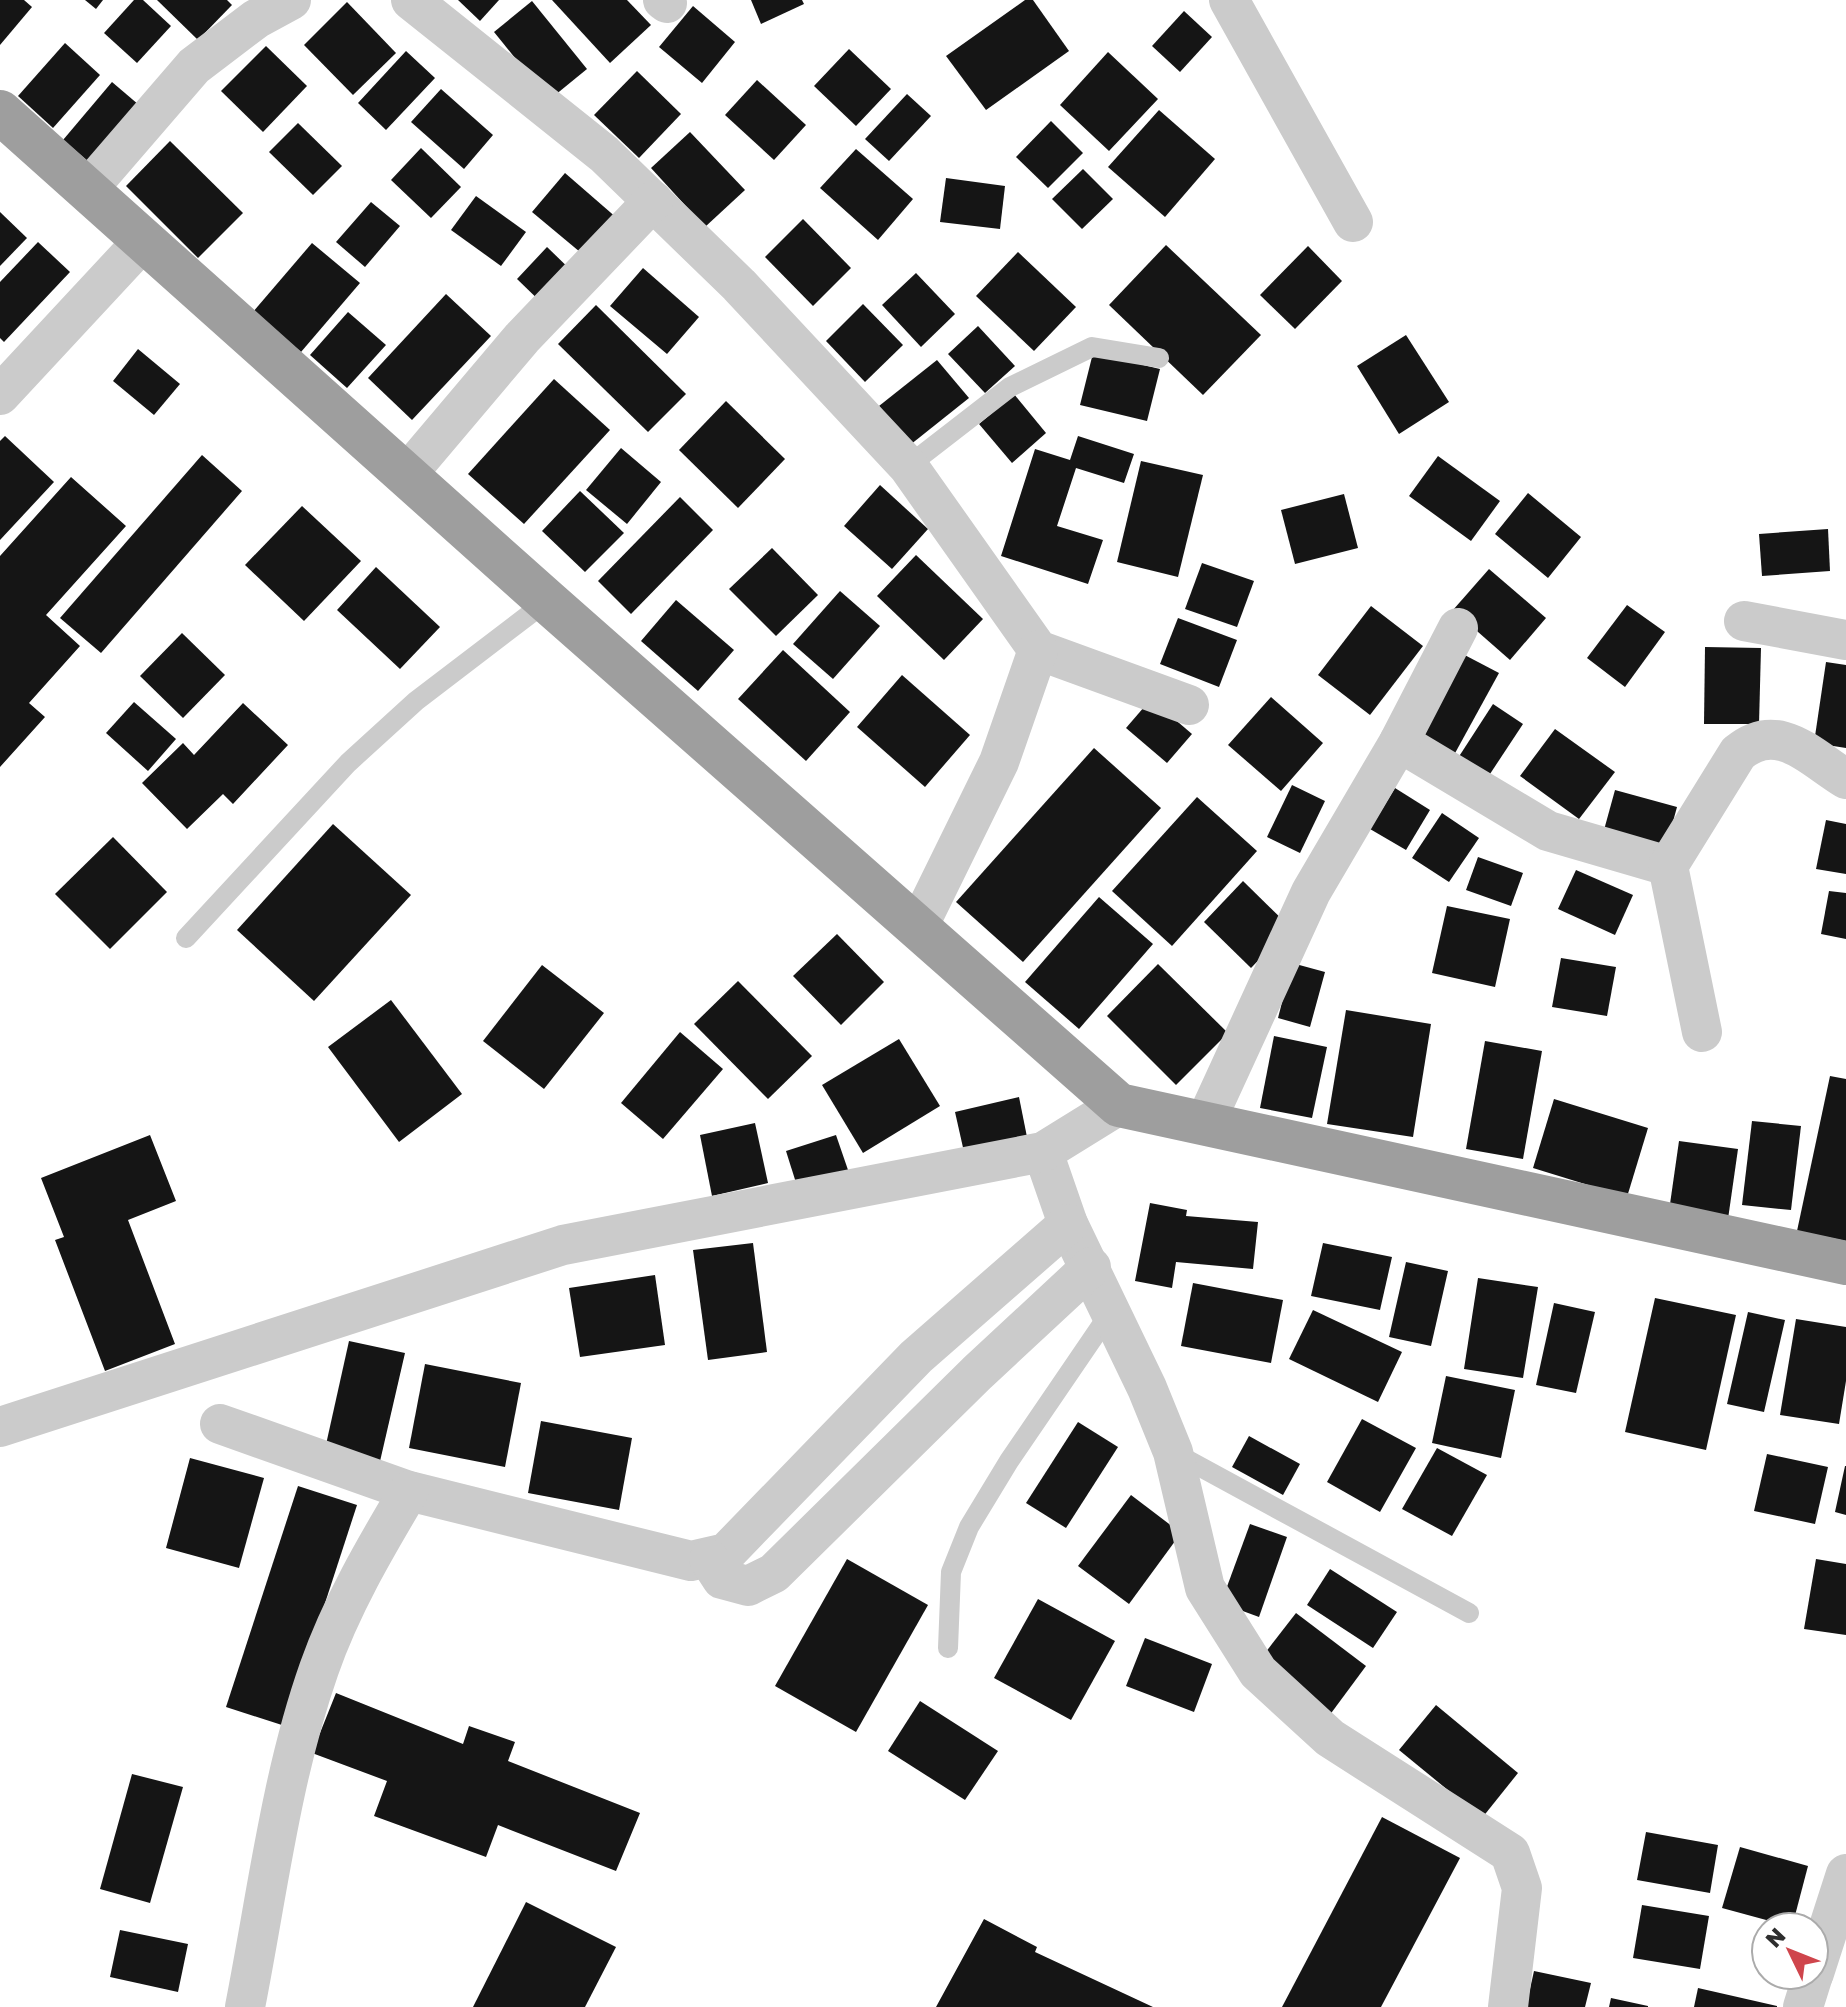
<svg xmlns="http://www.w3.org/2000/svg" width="1846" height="2007" font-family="'Golos Text',sans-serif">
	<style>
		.building { fill: #151515 }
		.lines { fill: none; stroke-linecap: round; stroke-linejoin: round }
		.service { stroke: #cbcbcb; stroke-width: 20 }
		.minor { stroke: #cbcbcb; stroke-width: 40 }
		.trunk { stroke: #9e9e9e; stroke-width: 44 }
	</style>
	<rect width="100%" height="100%" fill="#fff"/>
	<g class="building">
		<polygon points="0,0 24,0 32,7 0,45"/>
		<polygon points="85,0 103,0 96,9"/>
		<polygon points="134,0 143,0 171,26 137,63 104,33"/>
		<polygon points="157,0 227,0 232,5 198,40"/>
		<polygon points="458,0 499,0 480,21"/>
		<polygon points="552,0 627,0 651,25 610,63"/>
		<polygon points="751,0 802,0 804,4 761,24"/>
		<polygon points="1025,0 1033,0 1069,51 986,110 946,56"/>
		<polygon points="532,1 587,69 549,100 494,32"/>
		<polygon points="347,2 396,53 353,95 304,45"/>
		<polygon points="693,6 735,42 702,83 659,47"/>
		<polygon points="1184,11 1212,37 1180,72 1152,46"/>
		<polygon points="65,43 100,75 53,128 18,96"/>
		<polygon points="266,46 307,86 263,132 221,91"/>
		<polygon points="849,49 891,89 856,126 814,86"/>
		<polygon points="406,51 435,78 386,130 358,103"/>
		<polygon points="1108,52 1158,99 1109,151 1060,105"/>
		<polygon points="637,71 681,114 639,158 594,115"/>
		<polygon points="757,80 806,125 774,160 725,115"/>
		<polygon points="112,82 139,105 90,163 63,140"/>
		<polygon points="441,89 493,135 464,169 411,122"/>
		<polygon points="907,94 931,116 889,161 865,139"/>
		<polygon points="1159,110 1215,159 1165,217 1108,167"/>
		<polygon points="1051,121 1083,153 1048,188 1016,157"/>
		<polygon points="298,123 342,166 313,195 269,152"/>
		<polygon points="690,132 745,190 705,227 651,168"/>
		<polygon points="170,141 243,213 198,258 126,186"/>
		<polygon points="421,148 461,187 431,218 391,180"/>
		<polygon points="856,149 913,199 878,240 820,188"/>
		<polygon points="1083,169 1113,199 1082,229 1052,199"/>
		<polygon points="565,173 618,219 586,257 532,212"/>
		<polygon points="946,178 1005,186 1000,229 940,222"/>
		<polygon points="476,196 526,232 501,266 451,230"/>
		<polygon points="371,202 400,226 365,267 336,242"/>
		<polygon points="0,212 27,238 0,266"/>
		<polygon points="803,219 851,268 813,306 765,257"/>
		<polygon points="38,242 70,272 4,342 0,338 0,282"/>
		<polygon points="312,243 360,283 301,352 253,312"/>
		<polygon points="1166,245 1261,335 1203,395 1109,305"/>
		<polygon points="1308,246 1342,281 1295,329 1260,295"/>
		<polygon points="547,247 578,277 548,309 517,279"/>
		<polygon points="1018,252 1076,307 1034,351 976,296"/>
		<polygon points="643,268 699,317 667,354 610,306"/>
		<polygon points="916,273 955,314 921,347 882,305"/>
		<polygon points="446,294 491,336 412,420 368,378"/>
		<polygon points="863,304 903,345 865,382 826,341"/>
		<polygon points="596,305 686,394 648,432 558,344"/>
		<polygon points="348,312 386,345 347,388 310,355"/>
		<polygon points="978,326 1015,366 985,393 948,354"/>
		<polygon points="1406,335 1449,402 1399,434 1357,366"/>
		<polygon points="138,349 180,384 154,415 113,381"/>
		<polygon points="1093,353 1160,369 1147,421 1080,405"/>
		<polygon points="937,360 969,398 910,445 879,406"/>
		<polygon points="554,379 610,430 524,524 468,474"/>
		<polygon points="1014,394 1046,433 1012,463 979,424"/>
		<polygon points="726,401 785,459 738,508 679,450"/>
		<polygon points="5,436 54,482 0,540 0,441"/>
		<polygon points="1078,436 1134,454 1124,483 1076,468 1057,526 1103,540 1088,584 1001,556 1035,449 1070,460"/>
		<polygon points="621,448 661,482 627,524 586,490"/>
		<polygon points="202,455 242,491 101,653 60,618"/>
		<polygon points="1438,456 1500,501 1471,541 1409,496"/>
		<polygon points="1141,461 1203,475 1178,577 1117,562"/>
		<polygon points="71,477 126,526 46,615 80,646 29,703 45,717 0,767 0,556"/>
		<polygon points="880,485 928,529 892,569 844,526"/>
		<polygon points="580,491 624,533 585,572 542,531"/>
		<polygon points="1528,493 1581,537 1548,578 1495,534"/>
		<polygon points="1344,494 1358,548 1295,564 1281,510"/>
		<polygon points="680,497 713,530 631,614 598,581"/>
		<polygon points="302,506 361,561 304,621 245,565"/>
		<polygon points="1828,529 1830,571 1762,576 1759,534"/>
		<polygon points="772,548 818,595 776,636 729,589"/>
		<polygon points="916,555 983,619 944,660 877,596"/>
		<polygon points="1202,563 1254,581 1237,627 1185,609"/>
		<polygon points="376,567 440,627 400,669 337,610"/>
		<polygon points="1489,569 1546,618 1510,660 1453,610"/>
		<polygon points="840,591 880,626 833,679 793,644"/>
		<polygon points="676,600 734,650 698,691 641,641"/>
		<polygon points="1627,605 1665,632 1625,687 1587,658"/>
		<polygon points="1371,606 1423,646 1370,715 1318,675"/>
		<polygon points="1178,618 1237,640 1219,687 1160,664"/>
		<polygon points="182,633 225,675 183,718 140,676"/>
		<polygon points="1705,647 1761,648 1759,724 1704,724"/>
		<polygon points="783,650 850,712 806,761 738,699"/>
		<polygon points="1457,651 1499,673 1454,755 1412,732"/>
		<polygon points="1826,662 1846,665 1846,748 1814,743"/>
		<polygon points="902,675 970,735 925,787 857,727"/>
		<polygon points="1271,697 1323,743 1281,791 1228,745"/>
		<polygon points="1151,699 1192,734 1167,763 1126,728"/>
		<polygon points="134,702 176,739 148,771 106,733"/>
		<polygon points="243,703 288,745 233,804 223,794 187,829 142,783 183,743 194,755"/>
		<polygon points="1493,704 1523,724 1488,777 1458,758"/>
		<polygon points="1555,729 1615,772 1579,819 1520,776"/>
		<polygon points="1094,748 1161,808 1023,962 956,902"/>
		<polygon points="1292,785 1325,801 1300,853 1267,837"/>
		<polygon points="1395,788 1430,810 1406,850 1370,829"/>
		<polygon points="1615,790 1677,807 1666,847 1604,830"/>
		<polygon points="1197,797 1257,851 1172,946 1112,891"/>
		<polygon points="1442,813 1479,838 1449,882 1412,858"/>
		<polygon points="1826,820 1846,824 1846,874 1816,869"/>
		<polygon points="333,824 411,895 314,1001 237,930"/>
		<polygon points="113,837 167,892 110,949 55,894"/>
		<polygon points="1478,857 1523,873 1511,906 1466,890"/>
		<polygon points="1576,870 1633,895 1615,935 1558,909"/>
		<polygon points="1243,881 1290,927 1251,968 1204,922"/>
		<polygon points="1829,891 1846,893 1846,939 1821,934"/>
		<polygon points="1099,897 1153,944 1079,1029 1025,982"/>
		<polygon points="1447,906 1510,919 1495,987 1432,973"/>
		<polygon points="837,934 884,982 841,1025 793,976"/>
		<polygon points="1561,958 1616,967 1607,1016 1552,1007"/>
		<polygon points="1292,963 1325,972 1310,1027 1278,1018"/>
		<polygon points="1158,964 1228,1033 1176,1085 1107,1016"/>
		<polygon points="542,965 604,1013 544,1089 483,1041"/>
		<polygon points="738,981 812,1056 768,1099 694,1024"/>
		<polygon points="391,1000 462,1094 399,1142 328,1047"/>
		<polygon points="1346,1010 1431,1024 1413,1137 1327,1124"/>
		<polygon points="680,1032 723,1069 663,1139 621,1103"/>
		<polygon points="1274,1036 1327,1047 1312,1118 1260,1108"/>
		<polygon points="899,1039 940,1106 863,1153 822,1085"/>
		<polygon points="1485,1041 1542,1051 1523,1159 1466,1149"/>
		<polygon points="1830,1076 1846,1079 1846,1241 1797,1231"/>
		<polygon points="1019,1097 1027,1137 964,1152 955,1112"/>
		<polygon points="1554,1099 1648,1128 1627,1197 1533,1168"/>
		<polygon points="1752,1121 1801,1126 1791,1210 1742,1205"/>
		<polygon points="755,1123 768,1183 712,1196 700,1135"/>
		<polygon points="150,1135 176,1201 128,1220 175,1344 105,1371 55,1240 64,1237 41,1178"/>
		<polygon points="836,1135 848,1170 797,1186 786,1151"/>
		<polygon points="1679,1141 1738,1149 1728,1219 1669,1211"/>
		<polygon points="1150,1203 1187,1210 1186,1216 1258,1222 1253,1269 1176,1262 1172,1288 1135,1281"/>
		<polygon points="753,1243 767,1352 708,1360 693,1250"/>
		<polygon points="1323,1243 1392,1257 1380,1310 1311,1296"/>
		<polygon points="1406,1262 1448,1271 1431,1346 1389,1337"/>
		<polygon points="655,1275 665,1345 580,1357 569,1288"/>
		<polygon points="1478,1278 1538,1287 1523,1378 1464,1369"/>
		<polygon points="1193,1283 1283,1300 1271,1363 1181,1346"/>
		<polygon points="1655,1298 1736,1315 1706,1450 1625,1432"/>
		<polygon points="1554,1303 1595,1312 1576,1393 1536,1385"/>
		<polygon points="1313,1310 1402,1352 1378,1402 1289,1359"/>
		<polygon points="1748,1312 1785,1320 1764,1412 1727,1404"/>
		<polygon points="1796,1319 1846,1327 1846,1381 1839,1424 1780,1415"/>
		<polygon points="349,1341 405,1353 378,1470 323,1458"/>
		<polygon points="425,1364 521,1383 505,1467 409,1448"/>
		<polygon points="1446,1376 1515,1390 1501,1458 1432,1443"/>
		<polygon points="1362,1419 1416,1448 1380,1512 1327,1482"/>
		<polygon points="541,1421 632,1438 619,1510 528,1493"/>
		<polygon points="1078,1422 1118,1447 1066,1528 1026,1503"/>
		<polygon points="1249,1436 1300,1464 1283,1495 1232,1467"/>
		<polygon points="1437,1448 1487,1475 1452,1536 1402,1509"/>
		<polygon points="1767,1454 1828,1467 1815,1524 1754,1511"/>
		<polygon points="190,1458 264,1478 239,1568 166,1548"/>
		<polygon points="1845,1466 1846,1466 1846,1515 1835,1512"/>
		<polygon points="298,1486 357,1505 285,1726 226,1707"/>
		<polygon points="1131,1495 1181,1533 1129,1604 1078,1566"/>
		<polygon points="1250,1524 1287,1537 1259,1617 1221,1603"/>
		<polygon points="847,1559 928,1605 856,1732 775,1686"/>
		<polygon points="1816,1559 1846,1564 1846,1635 1804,1629"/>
		<polygon points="1330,1569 1397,1612 1373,1648 1307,1605"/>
		<polygon points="1038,1599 1115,1641 1071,1720 994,1678"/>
		<polygon points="1296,1613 1366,1666 1329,1716 1258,1662"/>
		<polygon points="1145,1638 1212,1664 1194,1712 1126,1686"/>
		<polygon points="336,1693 463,1744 469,1726 515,1742 508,1761 640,1813 616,1871 498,1825 486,1857 374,1816 387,1781 312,1753"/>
		<polygon points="920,1701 998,1751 965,1800 888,1751"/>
		<polygon points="1436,1705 1518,1773 1482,1818 1399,1750"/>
		<polygon points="132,1774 183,1787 150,1903 100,1889"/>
		<polygon points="1382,1817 1460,1858 1381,2007 1282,2007"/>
		<polygon points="1646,1832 1718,1845 1710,1893 1637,1880"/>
		<polygon points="1740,1847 1808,1866 1792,1927 1722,1908"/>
		<polygon points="526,1902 616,1947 585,2007 473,2007"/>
		<polygon points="1642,1905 1709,1916 1700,1969 1633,1958"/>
		<polygon points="984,1919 1037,1947 1035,1952 1153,2007 936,2007"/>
		<polygon points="120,1930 188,1944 178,1992 110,1977"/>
		<polygon points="1534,1971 1591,1983 1585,2007 1526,2007"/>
		<polygon points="1698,1988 1777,2006 1777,2007 1694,2007"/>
		<polygon points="1611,1998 1648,2006 1648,2007 1609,2007"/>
	</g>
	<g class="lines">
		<g class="service">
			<polyline points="908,466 1010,387 1092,347 1159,358"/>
			<polyline points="186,938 348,763 416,701 547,601"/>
			<polyline points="1173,1452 1469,1613"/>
			<polyline points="948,1648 951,1572 969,1527 1009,1461 1110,1313"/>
		</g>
		<g class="minor">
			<polyline points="411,0 604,154 739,285 908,466 1038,650 1189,705"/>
			<polyline points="663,0 667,3"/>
			<polyline points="1229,0 1353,222"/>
			<polyline points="87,190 194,66 256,19 291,0"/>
			<polyline points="0,395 144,240"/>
			<polyline points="407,474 522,338 653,201"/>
			<polyline points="1744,621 1846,640"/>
			<polyline points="1399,742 1548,831 1668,866"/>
			<polyline points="918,927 999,762 1038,650"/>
			<path d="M 1702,1032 L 1668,866 L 1738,753 C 1778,720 1809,756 1846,779"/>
			<polyline points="1205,1123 1311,892 1399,742 1458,628"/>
			<polyline points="1043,1152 1068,1224 1147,1388 1173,1452 1205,1588 1258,1672 1330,1738 1510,1853 1522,1888 1508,2007"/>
			<polyline points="220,1424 409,1491 691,1561 726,1553 916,1357 1068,1224"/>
			<polyline points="0,1427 563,1245 1043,1152 1119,1105"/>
			<polyline points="709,1559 722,1579 748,1586 774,1573 977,1373 1091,1267"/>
			<polyline points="1814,1973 1846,1874"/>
			<path d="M 245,2007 C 267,1895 281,1777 319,1669 C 341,1606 375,1548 409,1491"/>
			<polyline points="1803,2007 1813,1975"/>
		</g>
		<polyline class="trunk" points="0,112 547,601 1119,1105 1846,1263"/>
	</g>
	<g transform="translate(1790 1951) rotate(313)"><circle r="38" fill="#ffffff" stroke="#ababab" stroke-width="2"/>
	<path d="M0-6L14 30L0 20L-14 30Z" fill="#cf454c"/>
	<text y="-12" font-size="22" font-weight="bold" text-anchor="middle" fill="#2e2e2e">N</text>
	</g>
</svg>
